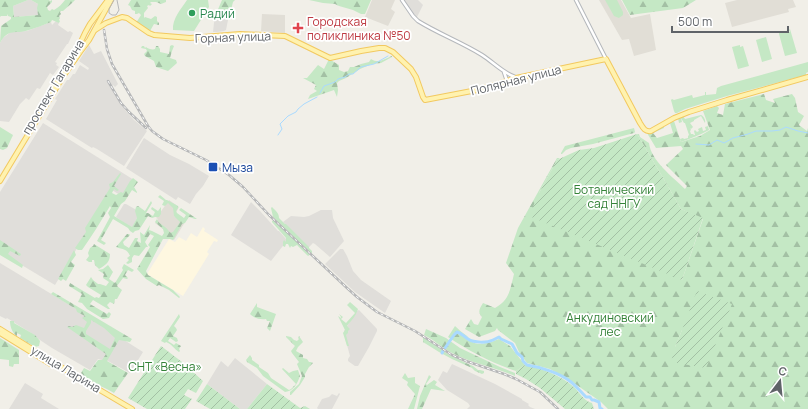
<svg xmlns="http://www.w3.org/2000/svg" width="808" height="409" font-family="Manrope,sans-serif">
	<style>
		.commercial { fill: #fef7e0 }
		.industrial { fill: #e0deda }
		.education { fill: #e1ded6 }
		.grass { fill: #c5e8c5 }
		.forest { fill: url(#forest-firs); fill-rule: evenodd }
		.garden { fill: url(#garden-furrows) }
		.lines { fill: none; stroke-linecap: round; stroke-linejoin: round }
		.stream { stroke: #aadaff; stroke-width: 1 }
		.river { stroke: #aadaff; stroke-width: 3 }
		.minor-casing { stroke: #b5b8bc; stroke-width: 4.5 }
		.major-casing { stroke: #f2c960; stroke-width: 6 }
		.minor { stroke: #fff; stroke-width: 2.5 }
		.major { stroke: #fff2af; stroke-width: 4 }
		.tram { stroke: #b6b7b8; stroke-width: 1 }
		.rail-casing { stroke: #b6b7b8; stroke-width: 2.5 }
		.rail { stroke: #fff; stroke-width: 1; stroke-dasharray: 3; stroke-linecap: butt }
		.leisure-dot { fill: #2e9e5b; stroke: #fff; stroke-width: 1.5 }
		.health-dot { fill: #e0444e; stroke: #fff; stroke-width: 1.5 }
		.transit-dot { fill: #1a4fb4; stroke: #fff; stroke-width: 1.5 }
		.labels { text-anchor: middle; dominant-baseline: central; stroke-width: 3.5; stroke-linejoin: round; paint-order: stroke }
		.leisure-label { font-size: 12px; fill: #27864d; stroke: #fff; text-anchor: start }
		.health-label { font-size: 12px; fill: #be3a42; stroke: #fff; text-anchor: start }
		.street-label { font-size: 12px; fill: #5f6368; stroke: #fff }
		.transit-label { font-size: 12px; fill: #164399; stroke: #fff; text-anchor: start }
		.park-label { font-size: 12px; fill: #348238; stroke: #fff }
	</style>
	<defs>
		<pattern id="forest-firs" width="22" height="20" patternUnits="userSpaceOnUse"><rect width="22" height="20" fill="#c5e8c5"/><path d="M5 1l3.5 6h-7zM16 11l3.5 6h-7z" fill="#a3c0a4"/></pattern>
		<pattern id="garden-furrows" width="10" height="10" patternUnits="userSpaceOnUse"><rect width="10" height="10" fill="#c5e8c5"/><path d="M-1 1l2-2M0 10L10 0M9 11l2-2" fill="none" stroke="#a3c0a4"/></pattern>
	</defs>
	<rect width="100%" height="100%" fill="#f1efe8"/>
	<polygon class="commercial" points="203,227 205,229 204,231 218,240 217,242 214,241 207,252 209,254 183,296 147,274 169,239 175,242 179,237 186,241 191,233 197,237"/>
	<g class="industrial">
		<polygon points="28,0 31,0 38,4 38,15 14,17 13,6"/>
		<polygon points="403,0 418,0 423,5 417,17 416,17"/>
		<polygon points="215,14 223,15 228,20 226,30 224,31 217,32 213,32"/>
		<polygon points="56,21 59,23 58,25 68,32 70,31 73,33 68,44 67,44 55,62 57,63 56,65 59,67 53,75 50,73 40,89 37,88 29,100 26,98 20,104 9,122 0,121 0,43 3,38 11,32 27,31 51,22 52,25"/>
		<polygon points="89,45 94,54 101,51 118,84 115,87 113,85 111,87 116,96 125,110 134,120 147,131 124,166 97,149 93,147 92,148 46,119 57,100 55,99 67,80 69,80 73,74 75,74 80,65 88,70 89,68 79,61"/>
		<polygon points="43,123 134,180 123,197 112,190 55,285 0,252 0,192"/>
		<polygon points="144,138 170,155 189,164 209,176 203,186 196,194 190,204 178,197 176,200 126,168"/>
		<polygon points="251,202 260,211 278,231 279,231 286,239 286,242 271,261 231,235"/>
		<polygon points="124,204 126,204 140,212 132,228 116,217"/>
		<polygon points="321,210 332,210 333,218 344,241 330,257 315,244 313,243 308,248 283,222 291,216 304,217 309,216"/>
		<polygon points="340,249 343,249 347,256 353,271 361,280 391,301 385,313 355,292 325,264"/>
		<polygon points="0,263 121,336 124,340 143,352 130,373 106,360 105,361 98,359 90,370 52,348 37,338 36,336 7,318 6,319 0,316"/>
		<polygon points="359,310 377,329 377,331 369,347 358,366 355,366 348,361 348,359 350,356 344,334 344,331 357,311"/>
		<polygon points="235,358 267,384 247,409 240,409 207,384 221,361 228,367"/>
		<polygon points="452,364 495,384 522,399 522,400 529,404 528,405 530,407 535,409 467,409 470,406 468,403 447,390 438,380 443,371 447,373"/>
		<polygon points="25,383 43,394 41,398 59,409 9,409"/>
		<polygon points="339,393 340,394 332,409 318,409 317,408 322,399 329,397 332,394 337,396"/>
	</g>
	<g class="education">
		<polygon points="372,0 395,0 391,9 395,12 388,26 365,17"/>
		<polygon points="599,0 621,0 631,18 650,14 656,50 634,56 629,39 622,40"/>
		<polygon points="737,0 793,0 796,7 788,9 789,12 732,27 725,3"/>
		<polygon points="262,14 285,15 285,33 261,31"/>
		<polygon points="169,200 179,207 174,216 185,222 174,240 166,235 168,233 155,223 158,219 156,218 157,217"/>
	</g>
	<g class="grass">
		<path d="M 187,0 L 208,0 L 209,7 L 194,31 L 173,30 C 172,19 181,9 187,0 Z"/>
		<polygon points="605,0 617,0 623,12 623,15 619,18 614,16"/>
		<polygon points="790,29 797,53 785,56 779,34 779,32 780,32 781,33 786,32 787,30 788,32 790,32 789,30"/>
		<polygon points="766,37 772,59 762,62 756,40"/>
		<polygon points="740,45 740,47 743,46 749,66 738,69 732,47"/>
		<polygon points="808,62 808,72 806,73 806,75 727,96 685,109 677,113 675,113 674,111 671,100 672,99 674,100 692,95 693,98 705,95 705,92 706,92 706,95 716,94 717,88 721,86"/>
		<path d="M 701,115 C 704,116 706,121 705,123 L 701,116 L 694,120 L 694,121 L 690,123 L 693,127 L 691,129 L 690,128 L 691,130 L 690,131 L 691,134 L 693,134 L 694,135 L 695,135 L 694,131 L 695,130 L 697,132 L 699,131 L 698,129 L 702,127 L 703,131 L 706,130 L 705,127 L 708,126 L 707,123 L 709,130 C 700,135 691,138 681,142 L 680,139 L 683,138 L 684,139 L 688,138 L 688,136 L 689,135 L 685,123 L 684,123 L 681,118 L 682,122 L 679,123 L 678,118 L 683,116 L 685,119 Z"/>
		<path d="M 272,207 C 276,211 279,213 279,218 L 285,224 L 286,224 L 309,247 L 309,248 L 312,251 L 312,254 L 273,217 L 271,208 Z"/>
		<polygon points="274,220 311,254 308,256 297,245 293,247 291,246 290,248 288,244 286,244 285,247 283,246 283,242 284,240 286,242 286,238 272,222 272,221"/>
		<path d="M 350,302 L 358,309 C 356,316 351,321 347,326 L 350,329 L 348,331 L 348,333 L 346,335 L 349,346 L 347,346 L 343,333 L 345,330 L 338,316 L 341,318 L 341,317 L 339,314 L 343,317 L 341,319 L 346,323 L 355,313 L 347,305 Z"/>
	</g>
	<g class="forest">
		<path d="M 0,0 L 28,0 L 13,6 L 14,17 L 38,15 L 37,8 L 38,4 L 31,0 L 49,0 L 50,1 L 52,0 L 52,2 L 47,7 L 48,10 L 50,11 L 52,9 L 54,10 C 59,7 62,4 65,0 L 75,0 L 72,3 L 63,11 L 61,11 L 60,12 L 61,14 L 59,16 L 60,18 L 59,20 L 60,21 L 59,23 L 52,20 L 51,22 C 43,25 36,28 29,30 C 15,35 9,27 0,43 L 1,26 L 11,19 L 11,17 L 8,16 L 8,14 L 7,16 L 1,16 L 0,17 Z"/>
		<polygon points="131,0 166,0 166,2 161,4 156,2 151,2 150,3 152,4 150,6 149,5 147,6 148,8 144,13 144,18 145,17 151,19 155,16 157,17 157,21 159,23 159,25 154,24 150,31 136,23 141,15 139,13 137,14 135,14 135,11 132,10 130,6 128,5"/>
		<polygon points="222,0 235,0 233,2 231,10 228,16 228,18 223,15 216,14"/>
		<polygon points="309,0 371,0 365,14 361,14 353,10 339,6 335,4 323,3"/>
		<polygon points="622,0 696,0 683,8 630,15"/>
		<path d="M 172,45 L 174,46 L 172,51 L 170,58 L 176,60 L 177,63 L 168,71 L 156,67 L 154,61 L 145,56 L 144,54 L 147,51 L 146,49 L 141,48 L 142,46 L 144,46 L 145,48 L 146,47 C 148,49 153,50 155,49 L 156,46 L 158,46 L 160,49 L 160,52 L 169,54 L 170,46 Z"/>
		<path d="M 392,56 L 392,57 L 381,63 L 372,64 L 360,69 L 346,78 L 339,81 L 337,83 L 338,90 L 337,97 L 334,90 L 308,99 L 310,95 L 317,91 L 314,89 L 316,85 L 303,78 L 307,78 L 318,65 L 324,69 L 329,59 L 339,65 L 339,70 L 344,72 L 348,71 L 350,67 L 354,67 L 361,64 L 369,62 L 371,59 C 379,64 384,59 392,56 Z"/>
		<path d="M 764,94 L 766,100 L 775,103 L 773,99 L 792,94 L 795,98 L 798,112 L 804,116 L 799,125 L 807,131 L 808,128 L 808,409 L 608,409 L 601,402 L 571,381 L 550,369 L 527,363 L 519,352 L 515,343 L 498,330 L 497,328 L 495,331 L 479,337 L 465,329 L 471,319 L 474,324 L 478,325 L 482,317 C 477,312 480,308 483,303 L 495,308 C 510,300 510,289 514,274 L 506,263 L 518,228 L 557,158 L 560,158 L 557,160 L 539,193 L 682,280 L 703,219 L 681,209 L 665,181 L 637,134 L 639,134 L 640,137 L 649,143 C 651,161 673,177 685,189 L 687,186 L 666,165 L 683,149 L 681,146 L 656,148 L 647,133 L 664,125 L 664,128 L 653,133 L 657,138 L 673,133 L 670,123 L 674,121 L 681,142 L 700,136 L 710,130 L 703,111 L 717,106 L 719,108 L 717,113 L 723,115 L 725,104 ZM 682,330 L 706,368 L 675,347 Z"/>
		<polygon points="0,127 13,135 7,148 3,150 0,149"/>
		<polygon points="634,128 635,132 634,133 593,144 571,148 566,150 562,154 561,154 561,153 565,146"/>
		<path d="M 120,173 L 121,174 L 114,186 L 119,190 L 117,191 L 114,189 L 112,193 L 116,195 L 121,192 L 123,193 L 130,181 L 133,178 L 138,182 L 134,187 L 137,192 L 137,193 L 132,190 L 125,201 L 121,204 L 114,216 L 132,227 L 137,218 L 135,211 L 136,207 L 138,206 L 145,211 L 151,201 L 152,203 L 146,213 L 148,213 L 153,216 L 155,212 L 151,209 L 152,207 L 158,211 L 161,207 L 161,214 L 159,217 L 155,217 L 152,218 L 148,216 L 139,230 L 135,231 L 133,233 L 130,231 L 128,228 L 113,219 L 101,240 L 106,243 L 104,245 L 97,241 L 110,217 L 108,213 L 111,208 L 110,206 C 101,221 92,236 82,250 L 78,250 L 75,248 L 86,232 L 85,228 L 110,188 L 109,184 L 113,182 Z"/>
		<path d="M 160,195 L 166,200 L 167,200 L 178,206 L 178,208 L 176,211 L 177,213 L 184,218 L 186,215 L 179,210 L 181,208 L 197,219 L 195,219 L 189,217 L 185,223 L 182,224 L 173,240 L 170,239 L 163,239 L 146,271 L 148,275 L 173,290 L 180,297 L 179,298 L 169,290 L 159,285 L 157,286 L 146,279 L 137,269 L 150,247 L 148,245 L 154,236 L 150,234 L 145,242 L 148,247 L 146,247 L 139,256 L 134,255 L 132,258 L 132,262 L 128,264 L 126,263 L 129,260 L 127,258 L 130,256 C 127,248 123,250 116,247 L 127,234 L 129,234 L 130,235 L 123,242 L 124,245 L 129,248 L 135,238 L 138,238 L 137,241 L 141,243 L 140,232 L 144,235 L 150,225 L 149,230 L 152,231 L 162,236 L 164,233 L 163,229 L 155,222 L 157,219 C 159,224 162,224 165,227 C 168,229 168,231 171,233 L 172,232 L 173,232 L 180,222 L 174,216 L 173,208 L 168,203 L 165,206 L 162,205 L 164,201 L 158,197 Z"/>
		<polygon points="0,240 21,254 20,256 10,251 8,254 23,265 22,268 0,255"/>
		<path d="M 94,244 L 110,254 C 110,262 106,265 99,269 L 95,265 L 94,260 L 92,260 L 92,262 L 89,262 L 86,260 L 89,256 L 88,253 L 90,248 L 93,246 Z"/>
		<polygon points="74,250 76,255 71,262 75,265 66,281 63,279 61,281 58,279"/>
		<polygon points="124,264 134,270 132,272 128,270 125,275 128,278 127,279 123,278 117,286 122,290 117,299 115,299 114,304 110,302 107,305 110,309 108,309 93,300 90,304 107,314 109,312 111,314 109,318 103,319 87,309 82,303 78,302 82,294 69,286 70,283 95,298 96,297 99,298 101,295 88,287 86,285 91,277 93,280 98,284 100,284 106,286 109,282 103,278 104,274 98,270 103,269 108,265 113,272 109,279 115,283 123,270 122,268"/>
		<path d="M 53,292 L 132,339 L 130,342 L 119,340 L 107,361 L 128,373 L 114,393 C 104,387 89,382 81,373 L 84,368 L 90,371 L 98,360 L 102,360 L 106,354 L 67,327 L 69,326 L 72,327 L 76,325 L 84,328 L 87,322 L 82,318 L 85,316 L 77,312 L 76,309 L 51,294 ZM 91,320 L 104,328 L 115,338 L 110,349 L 86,334 L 86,331 L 91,323 Z"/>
		<path d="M 257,303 L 257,307 L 276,314 L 270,331 L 267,328 L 270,321 L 267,321 L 266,319 C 260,320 254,318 250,314 Z"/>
		<path d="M 179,314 L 180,317 L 174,326 L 176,328 L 177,330 L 173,336 L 177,338 L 178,341 L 176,342 L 170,338 L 168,341 L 174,345 L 176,343 L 181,346 L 179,349 L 180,351 L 179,352 C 174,349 172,344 166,342 L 165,343 L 161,341 Z"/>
		<path d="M 10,321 L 14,321 L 14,323 L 35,335 L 40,341 L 39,346 L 35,347 L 20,338 L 21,335 L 17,333 L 17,336 C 12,333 10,326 10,321 Z"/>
		<path d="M 455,326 C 459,330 463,333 467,336 C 469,338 470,340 471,341 C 478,347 492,342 499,339 L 510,346 L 525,365 L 516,371 C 492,363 469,351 448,337 Z"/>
		<path d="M 426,329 L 446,338 L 460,348 L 500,367 L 515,373 L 515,376 C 494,367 471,363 450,352 C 441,347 433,339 424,335 Z"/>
		<polygon points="286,336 291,337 294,340 297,341 299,339 298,338 299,336 303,342 298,347 296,351 303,355 303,358 307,359 309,362 311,362 313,363 309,367 305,374 305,377 300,385 291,395 290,395 290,392 299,384 302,376 297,364 299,362 292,353 291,351 295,346 286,337"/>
		<polygon points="423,337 448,354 466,363 473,366 478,370 480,370 484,371 484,373 482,374 475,371 472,368 452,359 439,352 423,342"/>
		<polygon points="0,338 19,350 19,364 14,364 13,367 9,366 9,360 0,359"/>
		<path d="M 250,355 L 252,358 L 252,360 L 259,365 L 259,367 L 268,373 L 271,378 L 289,390 L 291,389 L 296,384 L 282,369 L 283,368 L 289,373 L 293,371 L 298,370 L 300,376 C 297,384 294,391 285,392 L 263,376 L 257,368 L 247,362 L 246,360 Z"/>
		<polygon points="405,373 408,378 415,377 415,383 420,386 414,409 408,409 415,394 407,385 408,382 402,378"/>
		<polygon points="429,375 431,377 426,384 427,385 434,380 437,382 435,385 445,391 431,389 422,409 417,409 420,396"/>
	</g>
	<g class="garden">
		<polygon points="637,134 665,181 681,209 703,218 682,280 529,216 539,193 557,160 570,154 579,150 594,148"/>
		<polygon points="697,291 732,304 706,368 671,362 675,347 682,330"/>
		<polygon points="161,346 182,362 203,381 196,393 188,389 184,395 192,399 185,409 147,409 128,398"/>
		<path d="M 525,365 C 542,368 561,376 574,387 C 580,393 584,401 592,403 L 594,409 L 565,409 L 540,388 L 526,379 L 516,374 L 516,371 Z"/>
		<polygon points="207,384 240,409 210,409 196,401"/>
		<polygon points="267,384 300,408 305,406 310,409 247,409"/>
	</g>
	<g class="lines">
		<g class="stream">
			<polyline points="320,93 324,86 335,82 338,79 345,77 349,74 353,74 361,67 374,64 388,56"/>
			<polyline points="278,135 282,129 280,124 288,116 296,112 298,109 304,104 317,97"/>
			<polyline points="696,144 709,145 717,140 724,143 733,138 748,134 756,131 772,131 780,130 786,127 798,131 808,133"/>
		</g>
		<g class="river">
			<path d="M 445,348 L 454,335 L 457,332 C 462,333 464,337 468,339 C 474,343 487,343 493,340 C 495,339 497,338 499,337 L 501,339 L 512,344 L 517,353 L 522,357 L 523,361 L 527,365 C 540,367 560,373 571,382 C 576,386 581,392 586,397 L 590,397 L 592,400 L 594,400 L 599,402 L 600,408 L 602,409"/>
			<polyline points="442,353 443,351"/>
		</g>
		<defs>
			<g id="minor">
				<path d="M 402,0 L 413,16 L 418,21 C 439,34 461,42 482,55 C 493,62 503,73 515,77"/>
				<polyline points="576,0 606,59"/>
				<polyline points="504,72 507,81"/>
			</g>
			<g id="major">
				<path d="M 95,30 L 106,23 L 122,17 L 127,18 L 149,33 L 154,35 L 190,38 L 240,34 L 285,36 L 330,58 L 361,51 L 379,48 L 385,48 L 393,52 L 411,69 L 416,77 L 423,97 L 425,100 L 477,90 L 495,85 L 516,78 L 606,59 L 640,123 C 643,128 645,132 651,131 L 674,118 L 689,112 L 727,100 L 808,77"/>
				<polyline points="51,91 77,50 85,33 90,24 108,0"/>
				<polyline points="0,181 64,75 80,52 89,40 111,0"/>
				<polyline points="0,329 66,370 132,409"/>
				<polyline points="0,333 52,365"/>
			</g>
		</defs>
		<use href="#minor" class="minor-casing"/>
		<use href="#major" class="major-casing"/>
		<use href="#minor" class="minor"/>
		<use href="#major" class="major"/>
		<polyline class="tram" points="114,0 109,9 109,13 112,15 116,15 119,10 117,0"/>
		<defs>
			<g id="rail">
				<polyline points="104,30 107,49 112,64 148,126 152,131 163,139 206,160 229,175 243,187 269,215 347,288 357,297 377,312 415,331 452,355 466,361 504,374 516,379 540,392 558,409"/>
				<polyline points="108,81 121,103 129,112 146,128"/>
			</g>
		</defs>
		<use href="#rail" class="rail-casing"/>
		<use href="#rail" class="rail"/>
	</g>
	<circle class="leisure-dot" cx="192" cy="13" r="4"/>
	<path class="health-dot" d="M296 22h4v4h4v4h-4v4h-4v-4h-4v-4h4z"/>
	<rect class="transit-dot" x="208" y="162" width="10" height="10" rx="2"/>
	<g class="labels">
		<g class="leisure-label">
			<text x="200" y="13">Радий</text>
		</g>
		<g class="health-label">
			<text x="307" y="21">Городская<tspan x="307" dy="14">поликлиника №50</tspan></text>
		</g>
		<g class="street-label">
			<text transform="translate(233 37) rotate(-2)">Горная улица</text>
			<text transform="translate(516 80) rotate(-14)">Полярная улица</text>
			<text transform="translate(53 87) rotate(-59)">проспект Гагарина</text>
			<text transform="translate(66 369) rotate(31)">улица Ларина</text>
		</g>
		<g class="transit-label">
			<text x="222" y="167">Мыза</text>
		</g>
		<g class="park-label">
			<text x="614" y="189">Ботанический<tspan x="614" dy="14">сад ННГУ</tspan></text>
			<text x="610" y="317">Анкудиновский<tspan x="610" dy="14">лес</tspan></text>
			<text x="165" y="366">СНТ «Весна»</text>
		</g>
	</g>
	<g transform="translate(780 381) rotate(16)" stroke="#ffffff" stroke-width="3" paint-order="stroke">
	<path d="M0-3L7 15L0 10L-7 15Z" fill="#5f6368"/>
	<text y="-6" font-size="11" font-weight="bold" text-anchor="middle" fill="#5f6368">С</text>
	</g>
	<path d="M672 26v6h116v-6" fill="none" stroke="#5f6368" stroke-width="2"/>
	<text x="678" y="26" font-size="12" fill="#5f6368" stroke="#ffffff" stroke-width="3" paint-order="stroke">500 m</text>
</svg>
